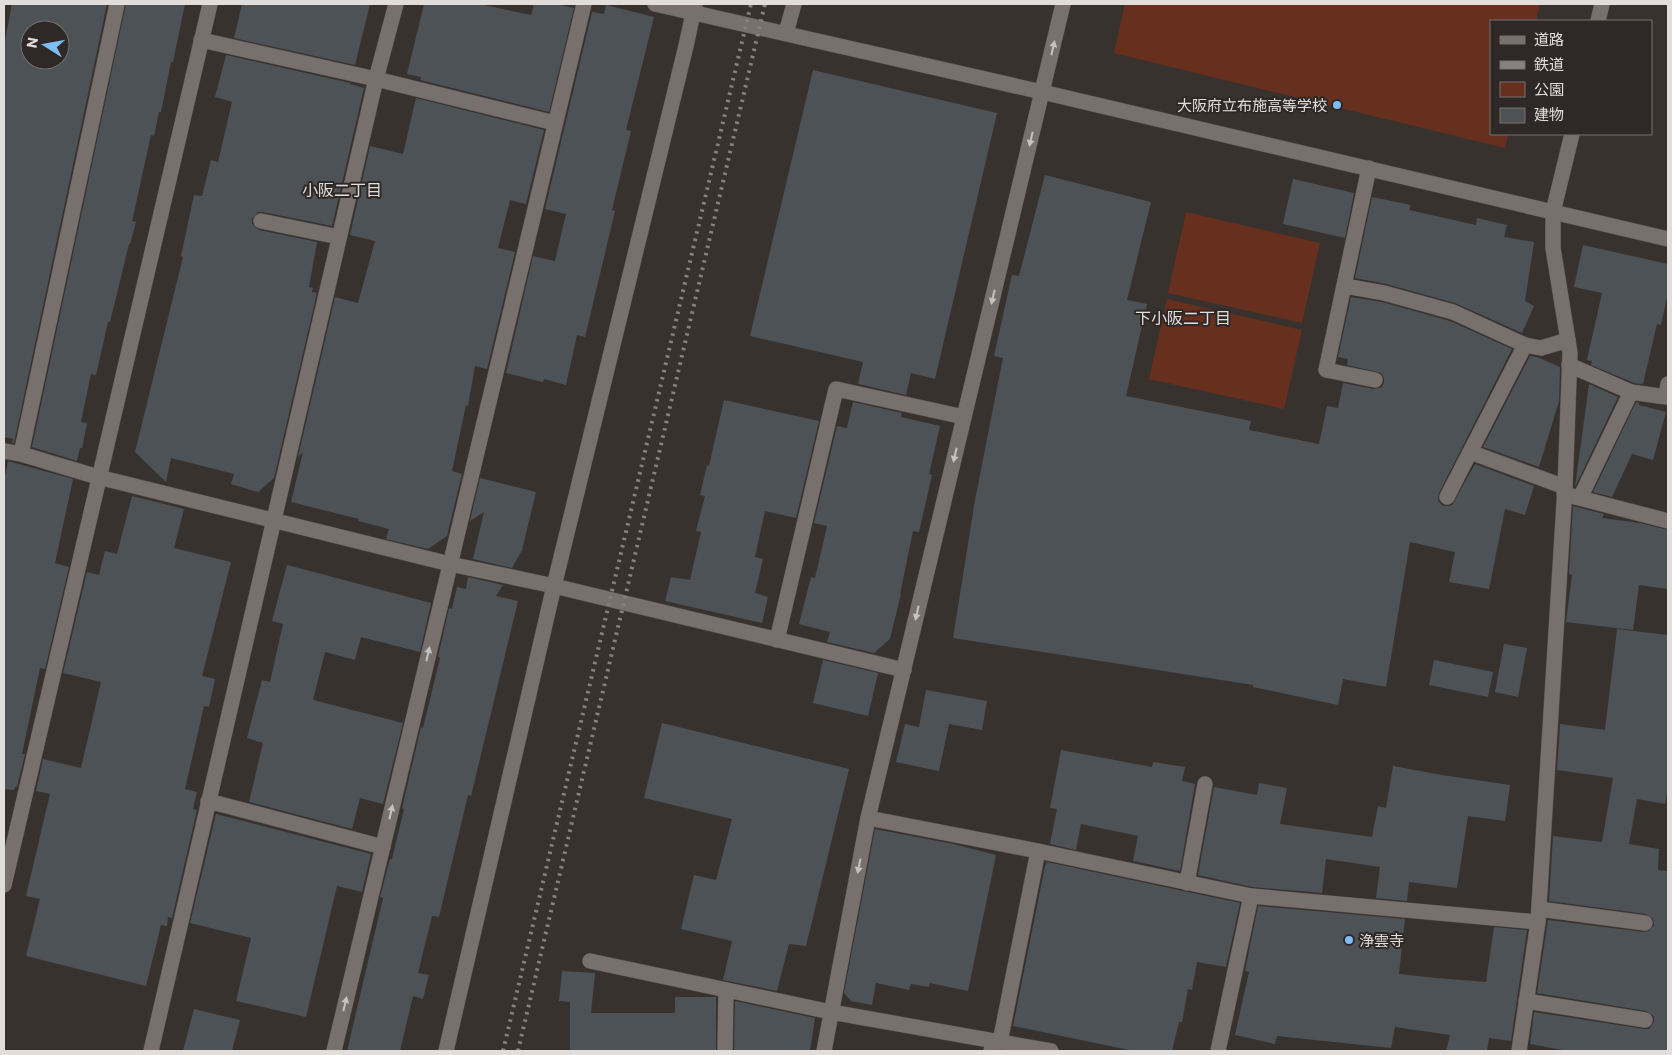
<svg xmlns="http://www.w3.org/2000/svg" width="1672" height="1055" font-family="Commissioner,'Noto Sans JP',sans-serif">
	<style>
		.green { fill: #672f1d }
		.building { fill: #4d5257; fill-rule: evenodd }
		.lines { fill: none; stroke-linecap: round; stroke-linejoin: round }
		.service-casing { stroke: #55504e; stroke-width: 16 }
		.minor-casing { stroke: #55504e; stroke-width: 16 }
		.tertiary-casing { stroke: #55504e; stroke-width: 16 }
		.service { stroke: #77706d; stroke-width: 15 }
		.minor { stroke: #77706d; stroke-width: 15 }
		.tertiary { stroke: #77706d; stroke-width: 15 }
		.rail { stroke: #86817e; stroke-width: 4; stroke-dasharray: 2.5 5; stroke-linecap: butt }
		.oneway { fill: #c6c2c0 }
		.poi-dot { fill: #7cbef9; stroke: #2e2826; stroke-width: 2 }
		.labels { text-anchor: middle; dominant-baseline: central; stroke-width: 4; stroke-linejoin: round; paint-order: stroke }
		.poi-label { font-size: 15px; fill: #e1dddb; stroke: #2e2826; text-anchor: end }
		.neighbourhood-label { font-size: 16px; fill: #e1dddb; stroke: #2e2826 }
	</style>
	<rect width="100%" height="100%" fill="#38322f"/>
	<g class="green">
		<polygon points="1125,4 1540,4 1536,21 1491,21 1491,134 1508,134 1505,148 1114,53"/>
		<polygon points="1186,212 1320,243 1302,323 1168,293"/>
		<polygon points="1167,299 1302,330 1284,409 1149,379"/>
	</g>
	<g class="building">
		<path d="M 12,4 L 107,4 L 14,443 L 12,443 L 13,439 L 4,437 L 4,46 ZM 30,30 L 60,30 L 60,60 L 30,60 Z"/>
		<polygon points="126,4 185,4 173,62 171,62 161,112 159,112 154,136 151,135 140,185 132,221 136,222 130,244 129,244 110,322 108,322 96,375 91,374 81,422 87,423 82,448 80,448 77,461 32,447"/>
		<polygon points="242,4 370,4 355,65 234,38"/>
		<polygon points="424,4 479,4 531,15 534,4 556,4 574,8 549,112 420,80 421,77 407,74"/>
		<polygon points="606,5 654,17 626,130 631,131 612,210 615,211 585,337 577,335 566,385 544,379 543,382 506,373 533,256 555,261 566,214 545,209 592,12 604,14"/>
		<polygon points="226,55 350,83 350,84 364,88 332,226 263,212 258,212 252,219 252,224 259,230 317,242 309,287 313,288 312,292 317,293 274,478 258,492 231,484 234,474 171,458 166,482 135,452 183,257 181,256 194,195 202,196 211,160 218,162 232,102 215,97"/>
		<polygon points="813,70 997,113 935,379 911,373 906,395 858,384 863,362 750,336"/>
		<polygon points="416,98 544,130 526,204 510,200 498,248 515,252 487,369 475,366 468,406 466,405 452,471 462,474 447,536 428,549 386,539 389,529 358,521 359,519 291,502 303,452 298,457 335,297 358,303 375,241 350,235 370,146 403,154"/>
		<polygon points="1045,175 1151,202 1127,300 1147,304 1126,396 1251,421 1249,430 1319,444 1327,406 1338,408 1343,383 1374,389 1382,387 1384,382 1384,378 1381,373 1347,365 1348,359 1338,357 1351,297 1382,302 1450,321 1512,349 1439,493 1438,498 1439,502 1443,506 1448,506 1452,505 1475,464 1534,486 1525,515 1505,509 1489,589 1449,582 1455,552 1410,542 1386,687 1343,679 1338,705 1253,687 1253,685 953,638 975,500 1003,358 994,356 1012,275 1019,276"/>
		<polygon points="1293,179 1354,193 1345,238 1283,224"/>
		<polygon points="1372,197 1411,205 1409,210 1476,225 1477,218 1507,225 1504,237 1534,242 1525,301 1534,306 1522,333 1455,303 1386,284 1355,278"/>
		<polygon points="1583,245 1668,264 1668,292 1661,325 1657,324 1643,384 1634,383 1591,365 1592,361 1587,360 1602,293 1574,287"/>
		<polygon points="1530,356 1537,357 1560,367 1559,401 1539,467 1483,447"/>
		<polygon points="1589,384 1618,397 1575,487"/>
		<polygon points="724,400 819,421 796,518 765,511 755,557 763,559 755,593 768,597 762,623 665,601 671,577 690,580 701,532 696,531 705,496 700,495 707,465 709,466"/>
		<polygon points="853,402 902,413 901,417 940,426 929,474 932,475 919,532 913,531 900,594 901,594 890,639 874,653 827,642 830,632 799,624 811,577 815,578 827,526 814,523 837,426 847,428"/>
		<polygon points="1636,402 1639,403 1639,405 1666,412 1653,460 1632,454 1612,497 1593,492"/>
		<polygon points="8,461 73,479 55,563 69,567 45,669 40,668 22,754 25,754 17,787 15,787 14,790 4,789 4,481"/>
		<polygon points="480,478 536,492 522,550 512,568 473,559 484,512 470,521"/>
		<polygon points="132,496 184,509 174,548 231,562 202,676 215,679 209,707 204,706 185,789 197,792 193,809 197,810 172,918 168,917 167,926 161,925 146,986 26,956 40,899 26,896 50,794 36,791 43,759 81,768 101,682 63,673 87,572 99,575 105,551 117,554"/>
		<polygon points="1573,506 1604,514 1602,518 1640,523 1668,530 1668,589 1639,585 1633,630 1566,622 1572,575 1569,574"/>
		<polygon points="287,565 431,603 420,652 361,637 355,660 325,652 313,700 403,723 383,804 360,798 352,829 249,802 263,743 247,738 262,680 270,682 283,624 272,621"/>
		<polygon points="468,577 503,585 496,596 518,601 471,796 468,795 439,917 432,916 418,973 429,975 423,999 413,996 400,1051 347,1051 383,898 380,897 390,859 392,859 404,809 402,808 421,727 423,728 440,658 438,657 449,608 452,609 457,587 466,589"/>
		<polygon points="1617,629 1668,635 1668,787 1665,804 1637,799 1629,844 1659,849 1658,870 1668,871 1668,1051 1568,1051 1530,1044 1534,1012 1644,1029 1649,1029 1654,1022 1654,1016 1646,1011 1537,993 1548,920 1644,932 1649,931 1654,925 1653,919 1646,914 1549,901 1553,836 1602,842 1613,778 1557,770 1560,725 1560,724 1605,730"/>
		<polygon points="1504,644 1527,648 1518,697 1495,692"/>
		<polygon points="823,660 878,673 868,716 813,703"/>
		<polygon points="1434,660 1493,672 1488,697 1429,685"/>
		<polygon points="926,690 987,701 982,730 949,724 939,771 896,762 905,724 919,727"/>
		<polygon points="662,723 849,769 806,946 789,944 777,991 723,980 732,941 681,929 694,875 716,880 732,819 644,798"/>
		<polygon points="1061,750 1152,767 1153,762 1185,767 1182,781 1195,784 1180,871 1133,861 1138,836 1081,824 1076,850 1050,844 1057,809 1050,808"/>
		<polygon points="1393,766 1442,775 1510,785 1505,821 1468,816 1457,888 1409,882 1407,901 1376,898 1380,867 1326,859 1322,893 1252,887 1198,875 1214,787 1257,795 1259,783 1287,788 1280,824 1372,837 1378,806 1386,808"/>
		<polygon points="216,814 371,854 362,892 337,886 306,1017 236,1001 251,938 190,923"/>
		<polygon points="875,829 953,844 996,855 968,991 930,983 929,987 911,984 909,990 876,983 872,1005 851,1001 844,993"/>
		<polygon points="1047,862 1240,903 1226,967 1197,962 1192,990 1188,989 1182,1022 1179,1022 1172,1051 1134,1051 1013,1026 1045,866"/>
		<polygon points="1258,906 1405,919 1399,974 1437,978 1486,982 1494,927 1527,930 1511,1041 1489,1038 1487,1051 1446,1051 1450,1035 1395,1027 1391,1048 1277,1036 1275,1044 1235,1035 1249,972 1245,971"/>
		<polygon points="562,971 595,973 591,1013 675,1013 675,997 716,997 716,1051 570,1051 570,1002 559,1001"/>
		<polygon points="735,1001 815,1018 810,1051 734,1051"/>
		<polygon points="194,1009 240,1020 232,1051 183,1051"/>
	</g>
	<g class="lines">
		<defs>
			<g id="service">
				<polyline points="261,221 339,237"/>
				<polyline points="1580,498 1631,392"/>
				<polyline points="1539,909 1645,923"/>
				<polyline points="1526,1001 1645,1020"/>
				<polyline points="725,1051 726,990"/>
				<polyline points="991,1051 994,1041"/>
			</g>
			<g id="minor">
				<polyline points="655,4 1042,92 1668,239"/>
				<polyline points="1598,21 1602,4"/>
				<polyline points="786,33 794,4"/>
				<polyline points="201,40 376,79 555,123"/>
				<polyline points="1369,168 1326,370 1375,380"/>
				<polyline points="1345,286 1384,293 1453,312 1525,345 1541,348 1568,340"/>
				<polyline points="1569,365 1631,392 1666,397 1668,384"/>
				<polyline points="4,451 21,454 98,477 450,564 554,586 904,670"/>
				<polyline points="1470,452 1565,487"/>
				<polyline points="21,454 117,4"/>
				<polyline points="1564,494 1668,521"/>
				<polyline points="1447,497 1525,345"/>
				<polyline points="777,640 836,389 964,417"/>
				<polyline points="208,801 383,847"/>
				<polyline points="868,818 1038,851 1251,896 1538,922"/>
				<polyline points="1187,883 1205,784"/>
				<polyline points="4,885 210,4"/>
				<polyline points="590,961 831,1012 1051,1051"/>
				<polyline points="1000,1042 1038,851"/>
				<polyline points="151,1051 376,79 396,4"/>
				<polyline points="334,1051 584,4"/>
				<polyline points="824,1051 868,818 1063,4"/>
				<polyline points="1218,1051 1251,896"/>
				<polyline points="1519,1051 1538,922 1565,487 1570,353 1553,248 1553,212 1572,134"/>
			</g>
			<polyline id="tertiary" points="446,1051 554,586 686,46 695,4"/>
		</defs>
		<use href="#service" class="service-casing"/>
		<use href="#minor" class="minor-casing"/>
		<use href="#tertiary" class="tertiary-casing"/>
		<use href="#service" class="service"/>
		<use href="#minor" class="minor"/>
		<use href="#tertiary" class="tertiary"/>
		<g class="rail">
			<polyline points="503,1051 751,4"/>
			<polyline points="518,1051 765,4"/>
		</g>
	</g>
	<defs><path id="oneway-solid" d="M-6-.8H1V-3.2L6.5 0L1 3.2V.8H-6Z" transform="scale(1.25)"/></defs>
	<g class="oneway">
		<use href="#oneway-solid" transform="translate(1053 48) rotate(-77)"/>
		<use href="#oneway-solid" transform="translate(1031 139) rotate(103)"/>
		<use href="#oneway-solid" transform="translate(993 297) rotate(103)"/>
		<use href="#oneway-solid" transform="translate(955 455) rotate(103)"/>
		<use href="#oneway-solid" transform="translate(917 613) rotate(103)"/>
		<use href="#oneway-solid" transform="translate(428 654) rotate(-77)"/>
		<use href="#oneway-solid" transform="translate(391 812) rotate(-77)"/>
		<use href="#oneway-solid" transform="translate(859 866) rotate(101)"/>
		<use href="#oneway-solid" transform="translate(345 1004) rotate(-77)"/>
	</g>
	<g class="poi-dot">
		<circle cx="1337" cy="105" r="5"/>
		<circle cx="1349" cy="940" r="5"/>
	</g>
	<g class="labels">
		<g class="poi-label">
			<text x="1327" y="105">大阪府立布施高等学校</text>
			<text x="1359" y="940" text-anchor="start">浄雲寺</text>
		</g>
		<g class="neighbourhood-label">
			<text x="342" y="189">小阪二丁目</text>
			<text x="1183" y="317">下小阪二丁目</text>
		</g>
	</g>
	<rect width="1672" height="1055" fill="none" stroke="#e1dddb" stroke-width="10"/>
	<rect x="1490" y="20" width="162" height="115" fill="#2e2826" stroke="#76706e"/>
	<rect x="1500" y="36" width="25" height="8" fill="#77706d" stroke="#76706e"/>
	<text x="1534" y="45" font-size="15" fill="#e1dddb">道路</text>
	<rect x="1500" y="61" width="25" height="8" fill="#86817e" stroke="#76706e"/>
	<text x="1534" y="70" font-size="15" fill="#e1dddb">鉄道</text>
	<rect x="1500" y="82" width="25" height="15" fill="#672f1d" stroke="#76706e"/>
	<text x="1534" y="95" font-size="15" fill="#e1dddb">公園</text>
	<rect x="1500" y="108" width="25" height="15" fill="#4d5257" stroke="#76706e"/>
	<text x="1534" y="120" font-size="15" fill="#e1dddb">建物</text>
	<g transform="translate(45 45) rotate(281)"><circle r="24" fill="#2e2826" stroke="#76706e"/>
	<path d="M0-4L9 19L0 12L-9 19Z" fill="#7cbef9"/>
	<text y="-8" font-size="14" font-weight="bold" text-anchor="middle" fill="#e1dddb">N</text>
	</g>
</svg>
